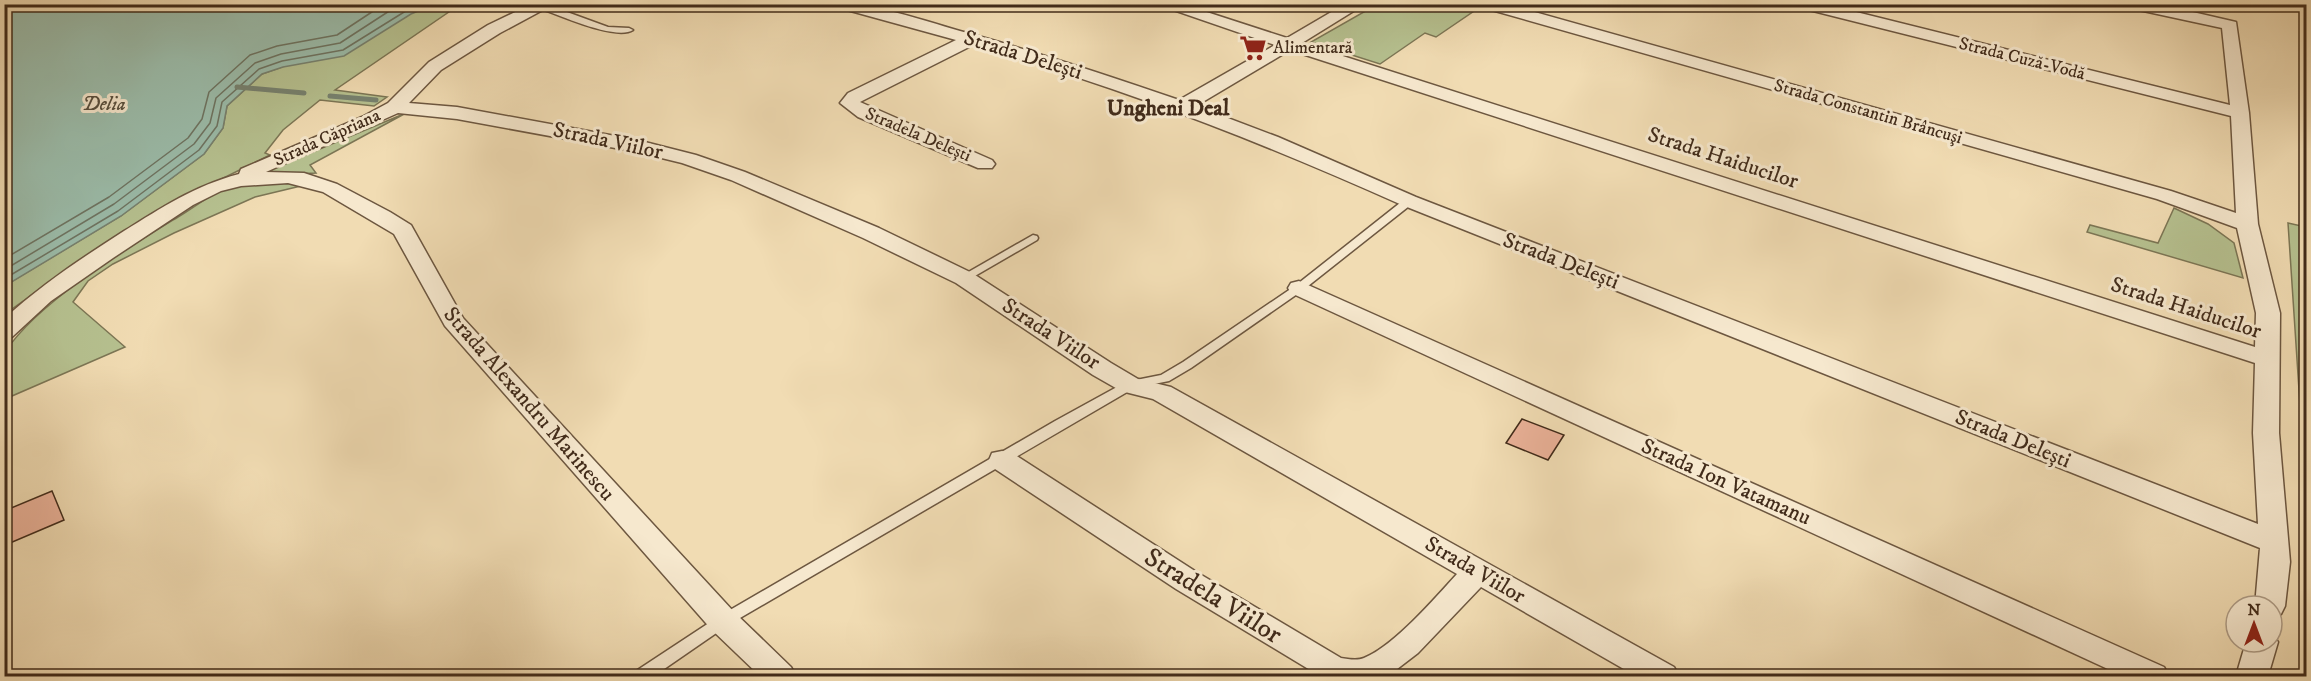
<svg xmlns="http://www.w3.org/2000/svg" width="2311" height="681" font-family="'IM FELL DW Pica',serif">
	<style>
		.green { fill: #b6c190; stroke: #7c7655; stroke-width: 1.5 }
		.water { fill: #9bbcaa; stroke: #778270; stroke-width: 1.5 }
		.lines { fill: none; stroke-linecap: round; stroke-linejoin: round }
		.shore { stroke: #6e7462; stroke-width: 1.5 }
		.stream { stroke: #778270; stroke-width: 5 }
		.building { fill: #ebb299; stroke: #412b1a; stroke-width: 1.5 }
		.lane-casing { stroke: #6d5740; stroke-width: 3 }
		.street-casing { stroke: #6d5740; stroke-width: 3 }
		.lane { fill: #f6e8ce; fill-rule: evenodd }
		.street { fill: #f6e8ce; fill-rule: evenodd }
		.labels { text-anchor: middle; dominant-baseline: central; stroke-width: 6; stroke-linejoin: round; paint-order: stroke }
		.far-poi-label { font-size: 18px; fill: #412b1a; stroke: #f6e8ce; text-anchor: start }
		.far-street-label { font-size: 18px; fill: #412b1a; stroke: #f6e8ce }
		.far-water-label { font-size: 20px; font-style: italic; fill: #584f3e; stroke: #f6e8ce }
		.street-label { font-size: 22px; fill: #412b1a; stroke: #f6e8ce }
		.far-quarter-label { font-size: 22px; font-weight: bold; fill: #412b1a; stroke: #f6e8ce }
		.near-street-label { font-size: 27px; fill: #412b1a; stroke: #f6e8ce }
	</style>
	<rect width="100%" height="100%" fill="#f1dcb3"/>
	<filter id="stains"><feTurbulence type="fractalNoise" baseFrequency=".00333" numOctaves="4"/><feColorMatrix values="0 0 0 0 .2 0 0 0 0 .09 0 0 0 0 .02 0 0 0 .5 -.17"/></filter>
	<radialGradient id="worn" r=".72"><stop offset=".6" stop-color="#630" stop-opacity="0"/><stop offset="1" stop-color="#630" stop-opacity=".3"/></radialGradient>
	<g class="green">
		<polygon points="409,5 459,5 335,90 387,97 374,106 320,100 283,130 265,153 270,155 155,212 76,263 5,314 4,286 121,216 204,154 223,128 227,106 262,74 282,67"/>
		<polygon points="1462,5 1477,9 1436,37 1425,33 1380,64 1311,42 1376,5"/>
		<polygon points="406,113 310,165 316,173 255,176"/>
		<path d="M 289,182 L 305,185 L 255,197 L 174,233 L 113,264 L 88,281 L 73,302 L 125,347 L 5,399 L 5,352 C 38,302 126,249 178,217 C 192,209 206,197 221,191 C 243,183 267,183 289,182 Z"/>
		<polygon points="2174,208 2208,224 2234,243 2243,278 2087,232 2090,225 2158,243"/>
		<polygon points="2288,223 2306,227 2306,496"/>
	</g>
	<polygon class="water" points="4,5 5,4 433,5 411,14 344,56 283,67 262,74 227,106 223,128 204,154 121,216 5,286"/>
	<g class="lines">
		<g class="shore">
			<polyline points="4,259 109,197 188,138 202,119 209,92 250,55 277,46 337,35 384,4"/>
			<polyline points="4,270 114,204 194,144 210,123 216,98 255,63 281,54 340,43 400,4"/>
			<polyline points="4,279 118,211 199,150 217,126 222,102 259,69 282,61 343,50 417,4"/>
		</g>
		<g class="stream">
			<polyline points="237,87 304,93"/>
			<polyline points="330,96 376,100"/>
		</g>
	</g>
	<g class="building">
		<polygon points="1522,419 1564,435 1548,460 1506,443"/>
		<polygon points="52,491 64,520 10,543 4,527 4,511"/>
	</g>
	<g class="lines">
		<defs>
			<g id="lane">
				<path d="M 539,4 L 545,4 L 608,27 L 629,28 L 633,30 C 616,41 559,15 539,8 Z"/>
				<polygon points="1409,198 1414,201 1413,203 1303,290 1191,368 1169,381 1134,388 728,625 654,676 634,676 636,671 718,617 1055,421 1126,382 1161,375 1183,362 1295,286 1405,199"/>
				<polygon points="1033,235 1037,236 1038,238 1037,240 968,280 960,280 958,278"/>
			</g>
			<g id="street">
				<path d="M 532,4 L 554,4 L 500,33 L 441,70 L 409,103 L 457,107 L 637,140 L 696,155 L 745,172 L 879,228 L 972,273 L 1111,363 L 1138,379 L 1171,387 L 1674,667 L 1679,676 L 1636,676 L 1481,587 L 1418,653 L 1388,676 L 1320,676 L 1176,589 L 992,467 L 989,460 L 992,453 L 1002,451 L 1012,453 L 1198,573 L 1341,658 C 1348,659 1357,661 1364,658 C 1394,646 1435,598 1457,574 L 1153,399 L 1121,391 L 1093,375 L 956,283 L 863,238 L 731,180 L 682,163 L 637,152 L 457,119 L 398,113 L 266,172 L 304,173 L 337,184 L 390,212 L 411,225 L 463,318 L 734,612 L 791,667 L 796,676 L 760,676 L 712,630 L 445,326 L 394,234 L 323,192 L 288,183 L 241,186 L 221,191 L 193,205 L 113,258 L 51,301 L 12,337 L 4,339 L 4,319 C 41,285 82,258 124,231 C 163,207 194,186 239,174 L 241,169 L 362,117 L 388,103 L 429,62 L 488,25 Z"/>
				<path d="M 834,4 C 877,4 919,19 960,31 C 1034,51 1107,75 1179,100 L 1275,45 L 1156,4 L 1182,4 L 1287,38 L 1345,4 L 1365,4 L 1302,43 L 2255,347 L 2256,313 L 2237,228 L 2157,199 L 1481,7 L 1479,4 L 1506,4 L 2171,191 L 2236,213 L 2231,116 L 1797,7 L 1795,4 L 1824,4 L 2230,105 L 2222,28 L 2134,9 L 2126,4 L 2158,4 L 2236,22 L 2249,113 L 2258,224 L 2280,313 L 2279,433 L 2290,562 L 2285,606 L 2281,614 L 2272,617 L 2272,606 L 2255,606 L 2260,548 L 1402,205 C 1262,142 1120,87 973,45 L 860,102 L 992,160 L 995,164 L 992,168 L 978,168 L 858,117 L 840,103 L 848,93 L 956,40 L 836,7 ZM 1290,50 L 2255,363 L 2253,433 L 2258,524 L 1416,197 L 1278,137 L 1196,106 Z"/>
				<polygon points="1299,281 2164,667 2169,676 2123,676 1291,293 1288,288 1291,283"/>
				<polygon points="2272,633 2278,642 2268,676 2236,676 2246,642 2272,642"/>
			</g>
		</defs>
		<use href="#lane" class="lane-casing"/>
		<use href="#street" class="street-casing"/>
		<use href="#lane" class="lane"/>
		<use href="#street" class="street"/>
	</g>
	<defs>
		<symbol id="supermarket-bare" viewBox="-9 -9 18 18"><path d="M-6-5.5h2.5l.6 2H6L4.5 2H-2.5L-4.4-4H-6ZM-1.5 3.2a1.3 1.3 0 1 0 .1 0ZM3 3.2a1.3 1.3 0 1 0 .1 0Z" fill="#8f2418" stroke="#f6e8ce" stroke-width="2.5" paint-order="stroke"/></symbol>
	</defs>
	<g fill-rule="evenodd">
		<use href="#supermarket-bare" x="1234" y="29" width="38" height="38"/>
	</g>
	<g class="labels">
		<g class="far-poi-label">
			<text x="1273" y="48">Alimentară</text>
		</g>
		<g class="far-street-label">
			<text transform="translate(2022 59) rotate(14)">Strada Cuză-Vodă</text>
			<text transform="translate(1868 112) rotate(16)">Strada Constantin Brâncuşi</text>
			<text transform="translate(918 135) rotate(23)">Stradela Delești</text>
			<text transform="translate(327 138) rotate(-24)">Strada Căpriana</text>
		</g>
		<g class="far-water-label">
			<text x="104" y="104">Delia</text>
		</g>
		<g class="street-label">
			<text transform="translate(1023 55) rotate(17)">Strada Delești</text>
			<text transform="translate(608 141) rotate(12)">Strada Viilor</text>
			<text transform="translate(1723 158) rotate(18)">Strada Haiducilor</text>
			<text transform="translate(1561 261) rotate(21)">Strada Delești</text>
			<text transform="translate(2186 308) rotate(18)">Strada Haiducilor</text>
			<text transform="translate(1051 334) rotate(33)">Strada Viilor</text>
			<text transform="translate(529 404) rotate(49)">Strada Alexandru Marinescu</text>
			<text transform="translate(2013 439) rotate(22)">Strada Delești</text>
			<text transform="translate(1726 482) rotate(24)">Strada Ion Vatamanu</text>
			<text transform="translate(1475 570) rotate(30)">Strada Viilor</text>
		</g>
		<g class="far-quarter-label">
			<text x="1168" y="108">Ungheni Deal</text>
		</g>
		<g class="near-street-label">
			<text transform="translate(1213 596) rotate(32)">Stradela Viilor</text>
		</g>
	</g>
	<rect width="2311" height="681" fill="none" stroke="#f1dcb3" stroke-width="24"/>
	<rect x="6" y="6" width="2299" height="669" fill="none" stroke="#412b1a" stroke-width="3"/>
	<rect x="12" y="12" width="2287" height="657" fill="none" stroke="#412b1a" stroke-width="1.5"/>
	<g transform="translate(2254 624)"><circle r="28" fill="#f6e8ce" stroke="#ae9c86" stroke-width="1.5"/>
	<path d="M0-4.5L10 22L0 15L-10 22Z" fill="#8f2418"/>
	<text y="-9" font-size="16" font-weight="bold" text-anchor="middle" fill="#412b1a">N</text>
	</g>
	<rect width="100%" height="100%" filter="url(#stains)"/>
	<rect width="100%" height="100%" fill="url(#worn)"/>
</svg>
